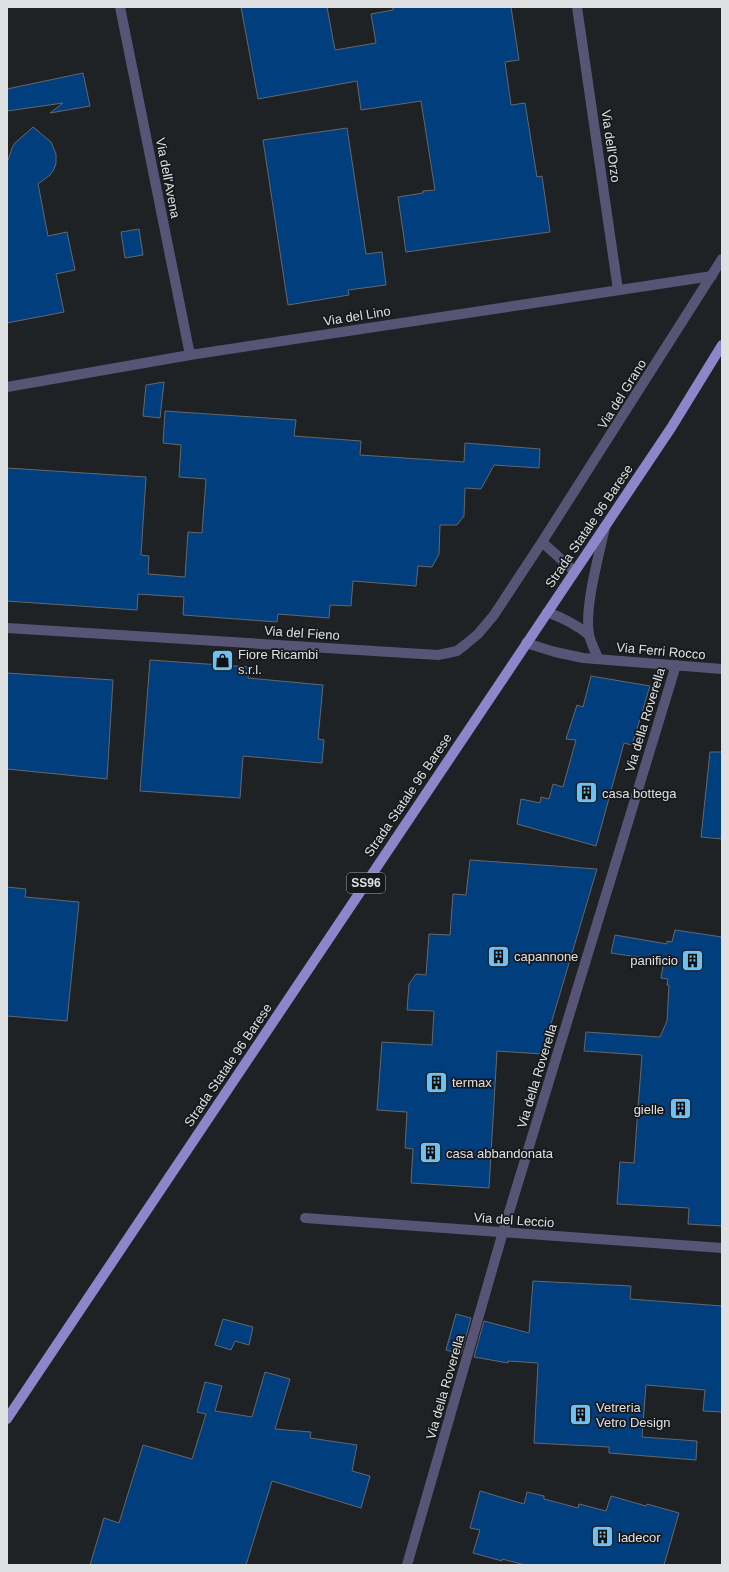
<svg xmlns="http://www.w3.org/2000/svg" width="729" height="1572" font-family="Arial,sans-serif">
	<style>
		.building { fill: #003e7d; stroke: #64676b }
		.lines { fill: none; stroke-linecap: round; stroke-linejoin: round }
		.street { stroke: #575476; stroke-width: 10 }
		.primary { stroke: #8d86cb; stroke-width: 10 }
		.labels { text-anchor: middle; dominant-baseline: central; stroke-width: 3.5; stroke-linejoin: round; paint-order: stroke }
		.shield { fill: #16181b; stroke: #a3a4a6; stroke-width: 1 }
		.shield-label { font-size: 12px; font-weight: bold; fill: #dfe0e2 }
		.street-label { font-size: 13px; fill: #dfe0e2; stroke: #16181b }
		.poi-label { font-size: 13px; fill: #dfe0e2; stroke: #16181b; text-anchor: start }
	</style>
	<rect width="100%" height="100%" fill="#1f2225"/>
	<g class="building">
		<polygon points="241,7 327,7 335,50 376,43 371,14 393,10 393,7 511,7 519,60 505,62 511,105 525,103 537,177 542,176 550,232 406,252 398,197 423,193 423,191 435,190 421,101 361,110 357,81 258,99"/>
		<polygon points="83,73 90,106 50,113 63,103 7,111 7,89"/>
		<polygon points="33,127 51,142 56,154 56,163 54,169 50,175 38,184 48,236 67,232 75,270 56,274 64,312 7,323 7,163 12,148 15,143"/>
		<polygon points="347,128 366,254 382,252 386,285 348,290 349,295 288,305 263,140"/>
		<polygon points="139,229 143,255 125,258 121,232"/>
		<polygon points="164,382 160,418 143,416 146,385"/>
		<polygon points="165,411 296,420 294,436 361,441 360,455 464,462 465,443 540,449 539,468 494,465 481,489 465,488 464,516 457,525 440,525 439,554 432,567 418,566 416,586 353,581 351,606 330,605 329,618 278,614 277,622 183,615 184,597 138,594 137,610 7,601 7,468 146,477 141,555 149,556 148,574 185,577 188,532 202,533 206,479 179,477 181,445 163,443"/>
		<polygon points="150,660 249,667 248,678 323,685 318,739 324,740 322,763 243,756 240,798 140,791"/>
		<polygon points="7,673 113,680 107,779 7,769"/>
		<polygon points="591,676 650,686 632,745 624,743 596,846 517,824 521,799 540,803 541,797 549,799 553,784 563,787 576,740 566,739 577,705 583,707"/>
		<polygon points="710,752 722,752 722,839 701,837"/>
		<polygon points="470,860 597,869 542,1054 497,1051 489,1188 411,1183 413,1149 405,1148 407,1112 377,1110 382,1042 432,1045 434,1011 407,1010 409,984 416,974 426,975 429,934 450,935 453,894 466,895"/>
		<polygon points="7,887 26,889 25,897 79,902 67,1021 7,1016"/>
		<polygon points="675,930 722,937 722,1226 688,1224 689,1208 617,1204 620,1162 634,1163 642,1055 584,1051 586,1032 660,1037 667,1021 669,985 667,985 668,979 661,978 664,961 611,953 615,935 667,944 667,941 672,942"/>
		<polygon points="533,1281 631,1286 630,1299 722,1306 722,1412 703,1411 705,1390 646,1385 642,1437 697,1441 696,1460 609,1453 609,1447 534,1443 538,1363 508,1361 508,1363 474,1357 484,1321 529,1333"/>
		<polygon points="456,1314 471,1318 461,1354 446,1350"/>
		<polygon points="223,1319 253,1327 249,1345 235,1341 231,1350 215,1345"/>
		<polygon points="265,1372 290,1379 275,1429 311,1432 310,1438 357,1445 352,1471 370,1476 361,1508 272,1481 246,1565 90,1565 104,1518 119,1523 143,1445 192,1459 206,1414 197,1412 205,1382 222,1386 215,1411 252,1417"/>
		<polygon points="480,1491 524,1504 527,1492 544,1496 544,1499 578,1508 579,1504 606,1511 611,1496 646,1506 647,1504 679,1513 664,1565 525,1565 502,1559 502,1561 473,1553 480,1530 470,1528"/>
	</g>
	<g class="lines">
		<g class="street">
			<polyline points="120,7 190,355"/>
			<polyline points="577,7 618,290"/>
			<polyline points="7,387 190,355 712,276"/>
			<polyline points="542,542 574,571"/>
			<path d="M 547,612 C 563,618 576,624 589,635"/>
			<polyline points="7,628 438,655 457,651 466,644 478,634 494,615 542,542 722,259"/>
			<polyline points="526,643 555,652 583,658 722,669"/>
			<path d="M 598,658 C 595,651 591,643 589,635 C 584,607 599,556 605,527"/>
			<polyline points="305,1218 722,1248"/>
			<polyline points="407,1565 503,1232 676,665"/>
		</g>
		<polyline class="primary" points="7,1419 671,428 722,345"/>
	</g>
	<defs>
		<symbol id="shop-square" viewBox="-11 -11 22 22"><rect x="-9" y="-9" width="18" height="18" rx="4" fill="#6ec2f3" stroke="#16181b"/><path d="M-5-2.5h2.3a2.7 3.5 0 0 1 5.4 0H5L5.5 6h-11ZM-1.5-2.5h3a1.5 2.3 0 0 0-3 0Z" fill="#111"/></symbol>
		<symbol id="building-square" viewBox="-11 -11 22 22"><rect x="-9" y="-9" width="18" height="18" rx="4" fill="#6ec2f3" stroke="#16181b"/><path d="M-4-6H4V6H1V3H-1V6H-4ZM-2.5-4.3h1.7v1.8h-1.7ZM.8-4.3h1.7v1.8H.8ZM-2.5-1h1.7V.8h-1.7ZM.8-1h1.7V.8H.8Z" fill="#111"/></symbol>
	</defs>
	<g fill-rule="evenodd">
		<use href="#shop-square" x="210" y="648" width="25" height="25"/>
		<use href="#building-square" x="574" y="780" width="25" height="25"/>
		<use href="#building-square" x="486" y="944" width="25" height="25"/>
		<use href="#building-square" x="680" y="948" width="25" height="25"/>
		<use href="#building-square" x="424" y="1070" width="25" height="25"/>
		<use href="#building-square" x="668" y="1096" width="25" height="25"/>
		<use href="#building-square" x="418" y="1140" width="25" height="25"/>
		<use href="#building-square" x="568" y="1402" width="25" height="25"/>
		<use href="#building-square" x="590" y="1524" width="25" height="25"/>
	</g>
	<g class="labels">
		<rect class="shield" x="347" y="873" width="38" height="20" rx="3"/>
		<g class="shield-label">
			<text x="366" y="883">SS96</text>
		</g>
		<g class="street-label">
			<text transform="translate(611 146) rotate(82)">Via dell'Orzo</text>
			<text transform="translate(168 178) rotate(79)">Via dell'Avena</text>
			<text transform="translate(357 316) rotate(-9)">Via del Lino</text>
			<text transform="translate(622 394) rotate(-58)">Via del Grano</text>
			<text transform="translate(589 526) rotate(-56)">Strada Statale 96 Barese</text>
			<text transform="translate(302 633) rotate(4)">Via del Fieno</text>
			<text transform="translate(661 651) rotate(5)">Via Ferri Rocco</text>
			<text transform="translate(645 720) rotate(-73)">Via della Roverella</text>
			<text transform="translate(408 795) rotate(-56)">Strada Statale 96 Barese</text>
			<text transform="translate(228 1065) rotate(-56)">Strada Statale 96 Barese</text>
			<text transform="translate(537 1076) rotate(-73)">Via della Roverella</text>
			<text transform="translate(514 1220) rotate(4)">Via del Leccio</text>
			<text transform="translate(445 1387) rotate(-74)">Via della Roverella</text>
		</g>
		<g class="poi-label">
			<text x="238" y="654">Fiore Ricambi<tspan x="238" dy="15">s.r.l.</tspan></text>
			<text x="602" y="793">casa bottega</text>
			<text x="514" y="956">capannone</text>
			<text x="678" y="960" text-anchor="end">panificio</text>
			<text x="452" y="1082">termax</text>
			<text x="664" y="1109" text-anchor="end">gielle</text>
			<text x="446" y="1153">casa abbandonata</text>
			<text x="596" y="1407">Vetreria<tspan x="596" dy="15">Vetro Design</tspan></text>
			<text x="618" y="1537">ladecor</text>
		</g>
	</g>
	<rect width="729" height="1572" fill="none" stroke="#dfe0e2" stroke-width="16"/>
</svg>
